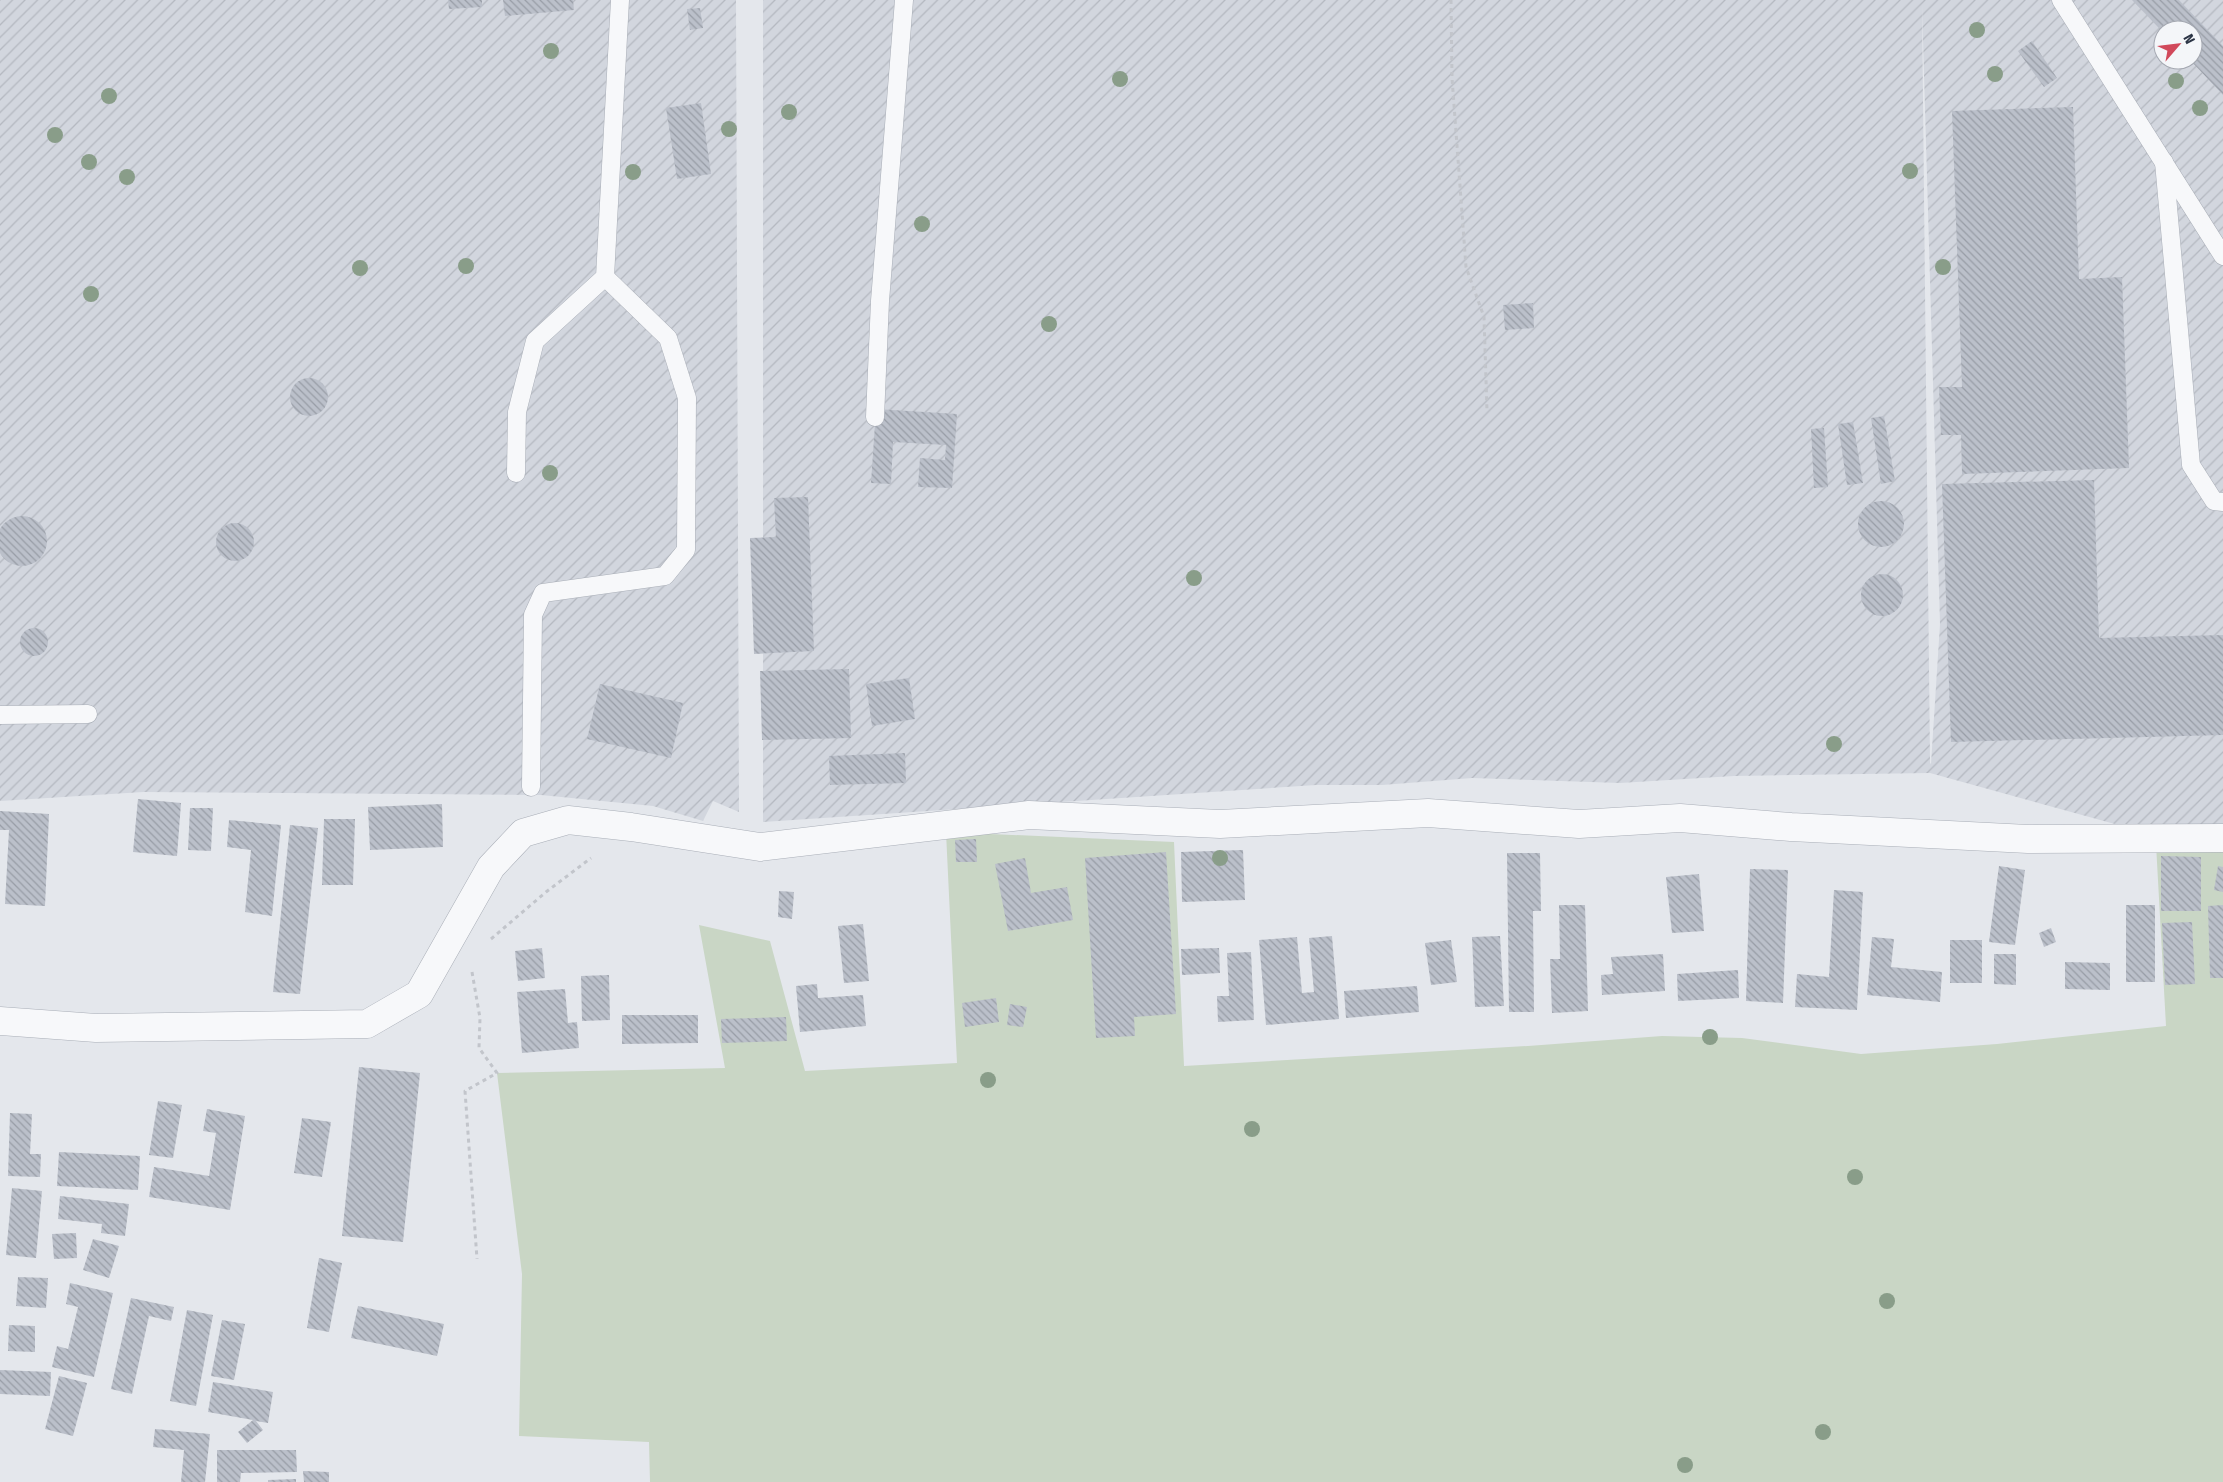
<svg xmlns="http://www.w3.org/2000/svg" width="2223" height="1482" font-family="'Fira Sans Condensed',sans-serif">
	<style>
		.industrial { fill: url(#industrial-furrows); fill-rule: evenodd }
		.green { fill: #c9d6c5 }
		.building { fill: url(#building-back-hatch) }
		.lines { fill: none; stroke-linecap: round; stroke-linejoin: round }
		.service-casing { stroke: #a9aeb7; stroke-width: 19 }
		.minor-casing { stroke: #a9aeb7; stroke-width: 29 }
		.path { stroke: #c2c5cb; stroke-width: 3; stroke-dasharray: 4 4; stroke-linecap: butt }
		.service { stroke: #f7f8fa; stroke-width: 18 }
		.minor { stroke: #f7f8fa; stroke-width: 28 }
		.tree { fill: #899d89 }
	</style>
	<defs>
		<pattern id="industrial-furrows" width="10" height="10" patternUnits="userSpaceOnUse" patternTransform="scale(1.25)"><rect width="10" height="10" fill="#d2d6de"/><path d="M-1 1l2-2M0 10L10 0M9 11l2-2" fill="none" stroke="#b4b8c0"/></pattern>
		<pattern id="building-back-hatch" width="6" height="6" patternUnits="userSpaceOnUse" patternTransform="scale(1.25)"><rect width="6" height="6" fill="#bbc0ca"/><path d="M-1 5l2 2M0 0l6 6M5-1l2 2" fill="none" stroke="#989da6"/></pattern>
	</defs>
	<rect width="100%" height="100%" fill="#e4e7ec"/>
	<g class="industrial">
		<polygon points="0,0 736,0 739,812 713,801 703,821 653,806 541,795 143,792 0,801"/>
		<path d="M 763,0 L 2223,0 L 2223,843 L 2162,837 L 1930,773 L 1734,776 L 1620,783 L 1472,778 L 1382,785 L 1316,785 L 763,822 ZM 1922,5 L 1940,624 L 1931,764 L 1930,763 ZM 2163,30 L 2193,30 L 2193,60 L 2163,60 Z"/>
	</g>
	<polygon class="green" points="946,832 1174,842 1184,1066 1528,1046 1662,1036 1742,1038 1861,1054 1997,1044 2166,1026 2156,844 2223,845 2223,1482 650,1482 649,1442 519,1436 522,1274 497,1073 725,1068 699,925 770,941 805,1071 957,1063"/>
	<g class="building">
		<polygon points="448,0 482,0 482,7 449,9"/>
		<polygon points="503,0 573,0 574,10 505,16"/>
		<polygon points="2132,0 2179,0 2223,46 2223,95 2190,60 2193,60 2193,30 2163,30 2163,32"/>
		<polygon points="700,8 703,28 690,30 687,9"/>
		<polygon points="2032,41 2057,78 2044,87 2018,51"/>
		<polygon points="701,103 711,174 677,179 666,108"/>
		<polygon points="2073,107 2079,279 2122,277 2129,468 1962,474 1961,435 1941,435 1939,387 1962,387 1952,111"/>
		<polygon points="1533,303 1534,328 1505,330 1503,305"/>
		<circle cx="309" cy="397" r="19"/>
		<polygon points="876,409 957,414 952,488 918,487 920,458 945,460 946,445 893,442 891,484 871,483"/>
		<polygon points="1884,416 1895,481 1881,484 1871,418"/>
		<polygon points="1853,422 1863,483 1847,485 1838,424"/>
		<polygon points="1824,428 1828,487 1814,488 1811,429"/>
		<polygon points="2094,480 2099,638 2223,635 2223,735 1951,742 1942,484"/>
		<polygon points="808,497 814,651 754,654 750,538 776,537 774,498"/>
		<circle cx="1881" cy="524" r="23"/>
		<circle cx="22" cy="541" r="25"/>
		<circle cx="235" cy="542" r="19"/>
		<circle cx="1882" cy="595" r="21"/>
		<circle cx="34" cy="642" r="14"/>
		<polygon points="849,669 851,738 762,740 760,671"/>
		<polygon points="909,678 915,719 872,726 866,684"/>
		<polygon points="600,684 683,703 671,758 587,739"/>
		<polygon points="905,753 906,783 830,785 829,756"/>
		<polygon points="138,799 181,803 177,856 133,852"/>
		<polygon points="442,804 443,847 370,850 368,807"/>
		<polygon points="190,808 213,808 211,851 188,850"/>
		<polygon points="0,811 49,814 45,906 5,904 9,830 0,830"/>
		<polygon points="324,819 355,819 353,885 322,885"/>
		<polygon points="229,820 281,825 272,916 245,912 251,850 227,847"/>
		<polygon points="290,825 318,828 300,994 273,992"/>
		<polygon points="976,839 977,862 956,862 955,840"/>
		<polygon points="1243,850 1245,900 1182,902 1181,852"/>
		<polygon points="1166,852 1176,1014 1134,1017 1135,1036 1096,1038 1085,858"/>
		<polygon points="1507,853 1540,853 1541,911 1533,911 1534,1012 1509,1012"/>
		<polygon points="2161,856 2201,857 2201,911 2161,911"/>
		<polygon points="1025,858 1031,893 1067,887 1073,920 1008,931 995,864"/>
		<polygon points="1999,866 2025,870 2015,945 1989,942"/>
		<polygon points="2218,866 2223,867 2223,892 2214,890"/>
		<polygon points="1750,869 1788,870 1783,1003 1746,1001"/>
		<polygon points="1699,874 1704,931 1672,933 1666,877"/>
		<polygon points="1834,890 1863,892 1857,1010 1795,1007 1797,974 1829,977"/>
		<polygon points="779,891 794,892 792,919 778,917"/>
		<polygon points="1559,905 1585,905 1588,1011 1552,1013 1550,959 1560,959"/>
		<rect x="2126" y="905" width="29" height="77"/>
		<polygon points="2223,905 2223,978 2210,978 2208,906"/>
		<polygon points="2192,922 2195,984 2165,985 2162,923"/>
		<polygon points="863,924 869,981 844,983 838,926"/>
		<polygon points="2051,928 2056,942 2044,947 2039,933"/>
		<polygon points="1332,936 1339,1019 1266,1025 1259,940 1297,937 1302,993 1314,992 1309,938"/>
		<polygon points="1500,936 1504,1006 1475,1007 1472,937"/>
		<polygon points="1872,937 1894,939 1891,967 1942,972 1940,1002 1867,995"/>
		<polygon points="1451,940 1457,982 1431,985 1425,943"/>
		<rect x="1950" y="940" width="32" height="43"/>
		<polygon points="542,948 545,978 518,981 515,951"/>
		<polygon points="1219,948 1220,973 1182,975 1181,949"/>
		<polygon points="1251,952 1254,1020 1218,1022 1217,996 1229,996 1227,953"/>
		<polygon points="1663,954 1665,991 1602,995 1601,975 1613,974 1611,957"/>
		<polygon points="1994,954 2016,954 2016,985 1994,984"/>
		<polygon points="2065,962 2110,963 2110,990 2065,989"/>
		<polygon points="1738,970 1739,998 1678,1001 1677,974"/>
		<polygon points="609,975 610,1020 582,1021 581,976"/>
		<polygon points="817,984 818,998 863,995 866,1026 800,1032 796,986"/>
		<polygon points="1417,986 1419,1012 1346,1018 1344,991"/>
		<polygon points="565,989 568,1023 577,1022 579,1048 522,1053 517,992"/>
		<polygon points="996,998 999,1022 965,1027 962,1003"/>
		<polygon points="1010,1004 1027,1007 1023,1027 1007,1025"/>
		<polygon points="622,1015 698,1015 698,1043 622,1044"/>
		<polygon points="786,1017 787,1041 722,1043 721,1019"/>
		<polygon points="359,1067 420,1073 403,1242 342,1236"/>
		<polygon points="158,1101 182,1105 173,1158 149,1155"/>
		<polygon points="207,1109 245,1116 230,1210 149,1197 154,1167 209,1176 216,1133 203,1131"/>
		<polygon points="10,1113 32,1114 30,1154 41,1154 40,1177 8,1176"/>
		<polygon points="302,1118 331,1122 322,1177 294,1173"/>
		<polygon points="59,1152 140,1156 138,1190 57,1186"/>
		<polygon points="12,1188 42,1191 36,1258 6,1255"/>
		<polygon points="60,1196 129,1204 125,1236 101,1233 102,1224 58,1219"/>
		<polygon points="76,1233 77,1258 54,1259 52,1234"/>
		<polygon points="93,1239 119,1246 109,1278 83,1270"/>
		<polygon points="319,1258 342,1263 329,1332 307,1328"/>
		<polygon points="18,1277 48,1278 46,1308 16,1306"/>
		<polygon points="70,1283 113,1293 94,1377 52,1367 57,1346 68,1349 78,1307 66,1304"/>
		<polygon points="131,1298 174,1307 171,1321 149,1316 132,1394 111,1389"/>
		<polygon points="358,1306 444,1324 437,1356 351,1338"/>
		<polygon points="187,1310 213,1315 196,1406 170,1401"/>
		<polygon points="222,1320 245,1324 234,1380 211,1376"/>
		<polygon points="9,1325 35,1326 35,1352 8,1351"/>
		<polygon points="0,1370 51,1372 50,1396 0,1394"/>
		<polygon points="59,1376 87,1383 73,1436 45,1429"/>
		<polygon points="213,1382 273,1392 268,1423 256,1421 263,1430 247,1443 238,1432 253,1420 208,1412"/>
		<polygon points="155,1429 210,1434 205,1482 181,1482 184,1450 153,1447"/>
		<polygon points="217,1450 296,1450 297,1472 241,1473 240,1482 217,1482"/>
		<polygon points="303,1471 329,1472 329,1482 304,1482"/>
		<polygon points="296,1479 296,1482 268,1482 268,1480"/>
	</g>
	<g class="lines">
		<defs>
			<g id="service">
				<polyline points="2061,0 2223,256"/>
				<polyline points="2164,162 2191,465 2214,501 2223,502"/>
				<polyline points="875,417 880,301 904,0"/>
				<polyline points="516,473 517,412 535,341 605,277 620,0"/>
				<polyline points="0,715 88,714"/>
				<polyline points="531,787 533,615 543,593 665,576 686,550 687,398 668,338 605,277"/>
			</g>
			<polyline id="minor" points="0,1021 96,1028 367,1024 419,994 491,867 523,833 568,820 631,827 760,847 1029,815 1220,824 1428,813 1579,824 1680,818 1791,827 2028,839 2223,838"/>
		</defs>
		<use href="#service" class="service-casing"/>
		<use href="#minor" class="minor-casing"/>
		<g class="path">
			<polyline points="1451,0 1452,78 1466,267 1484,317 1487,411"/>
			<polyline points="491,939 546,892 591,858"/>
			<polyline points="472,972 480,1018 479,1048 497,1073 465,1091 477,1259"/>
		</g>
		<use href="#service" class="service"/>
		<use href="#minor" class="minor"/>
	</g>
	<g class="tree">
		<circle cx="1977" cy="30" r="8"/>
		<circle cx="551" cy="51" r="8"/>
		<circle cx="1995" cy="74" r="8"/>
		<circle cx="1120" cy="79" r="8"/>
		<circle cx="2176" cy="81" r="8"/>
		<circle cx="109" cy="96" r="8"/>
		<circle cx="2200" cy="108" r="8"/>
		<circle cx="789" cy="112" r="8"/>
		<circle cx="729" cy="129" r="8"/>
		<circle cx="55" cy="135" r="8"/>
		<circle cx="89" cy="162" r="8"/>
		<circle cx="1910" cy="171" r="8"/>
		<circle cx="633" cy="172" r="8"/>
		<circle cx="127" cy="177" r="8"/>
		<circle cx="922" cy="224" r="8"/>
		<circle cx="466" cy="266" r="8"/>
		<circle cx="1943" cy="267" r="8"/>
		<circle cx="360" cy="268" r="8"/>
		<circle cx="91" cy="294" r="8"/>
		<circle cx="1049" cy="324" r="8"/>
		<circle cx="550" cy="473" r="8"/>
		<circle cx="1194" cy="578" r="8"/>
		<circle cx="1834" cy="744" r="8"/>
		<circle cx="1220" cy="858" r="8"/>
		<circle cx="1710" cy="1037" r="8"/>
		<circle cx="988" cy="1080" r="8"/>
		<circle cx="1252" cy="1129" r="8"/>
		<circle cx="1855" cy="1177" r="8"/>
		<circle cx="1887" cy="1301" r="8"/>
		<circle cx="1823" cy="1432" r="8"/>
		<circle cx="1685" cy="1465" r="8"/>
	</g>
	<g transform="translate(2178 45) rotate(62)"><circle r="24" fill="#f4f6f9" stroke="#a4a8b1"/>
	<path d="M0-4L9 19L0 12L-9 19Z" fill="#d1495b"/>
	<text y="-8" font-size="14" font-weight="bold" text-anchor="middle" fill="#2b3445">N</text>
	</g>
</svg>
